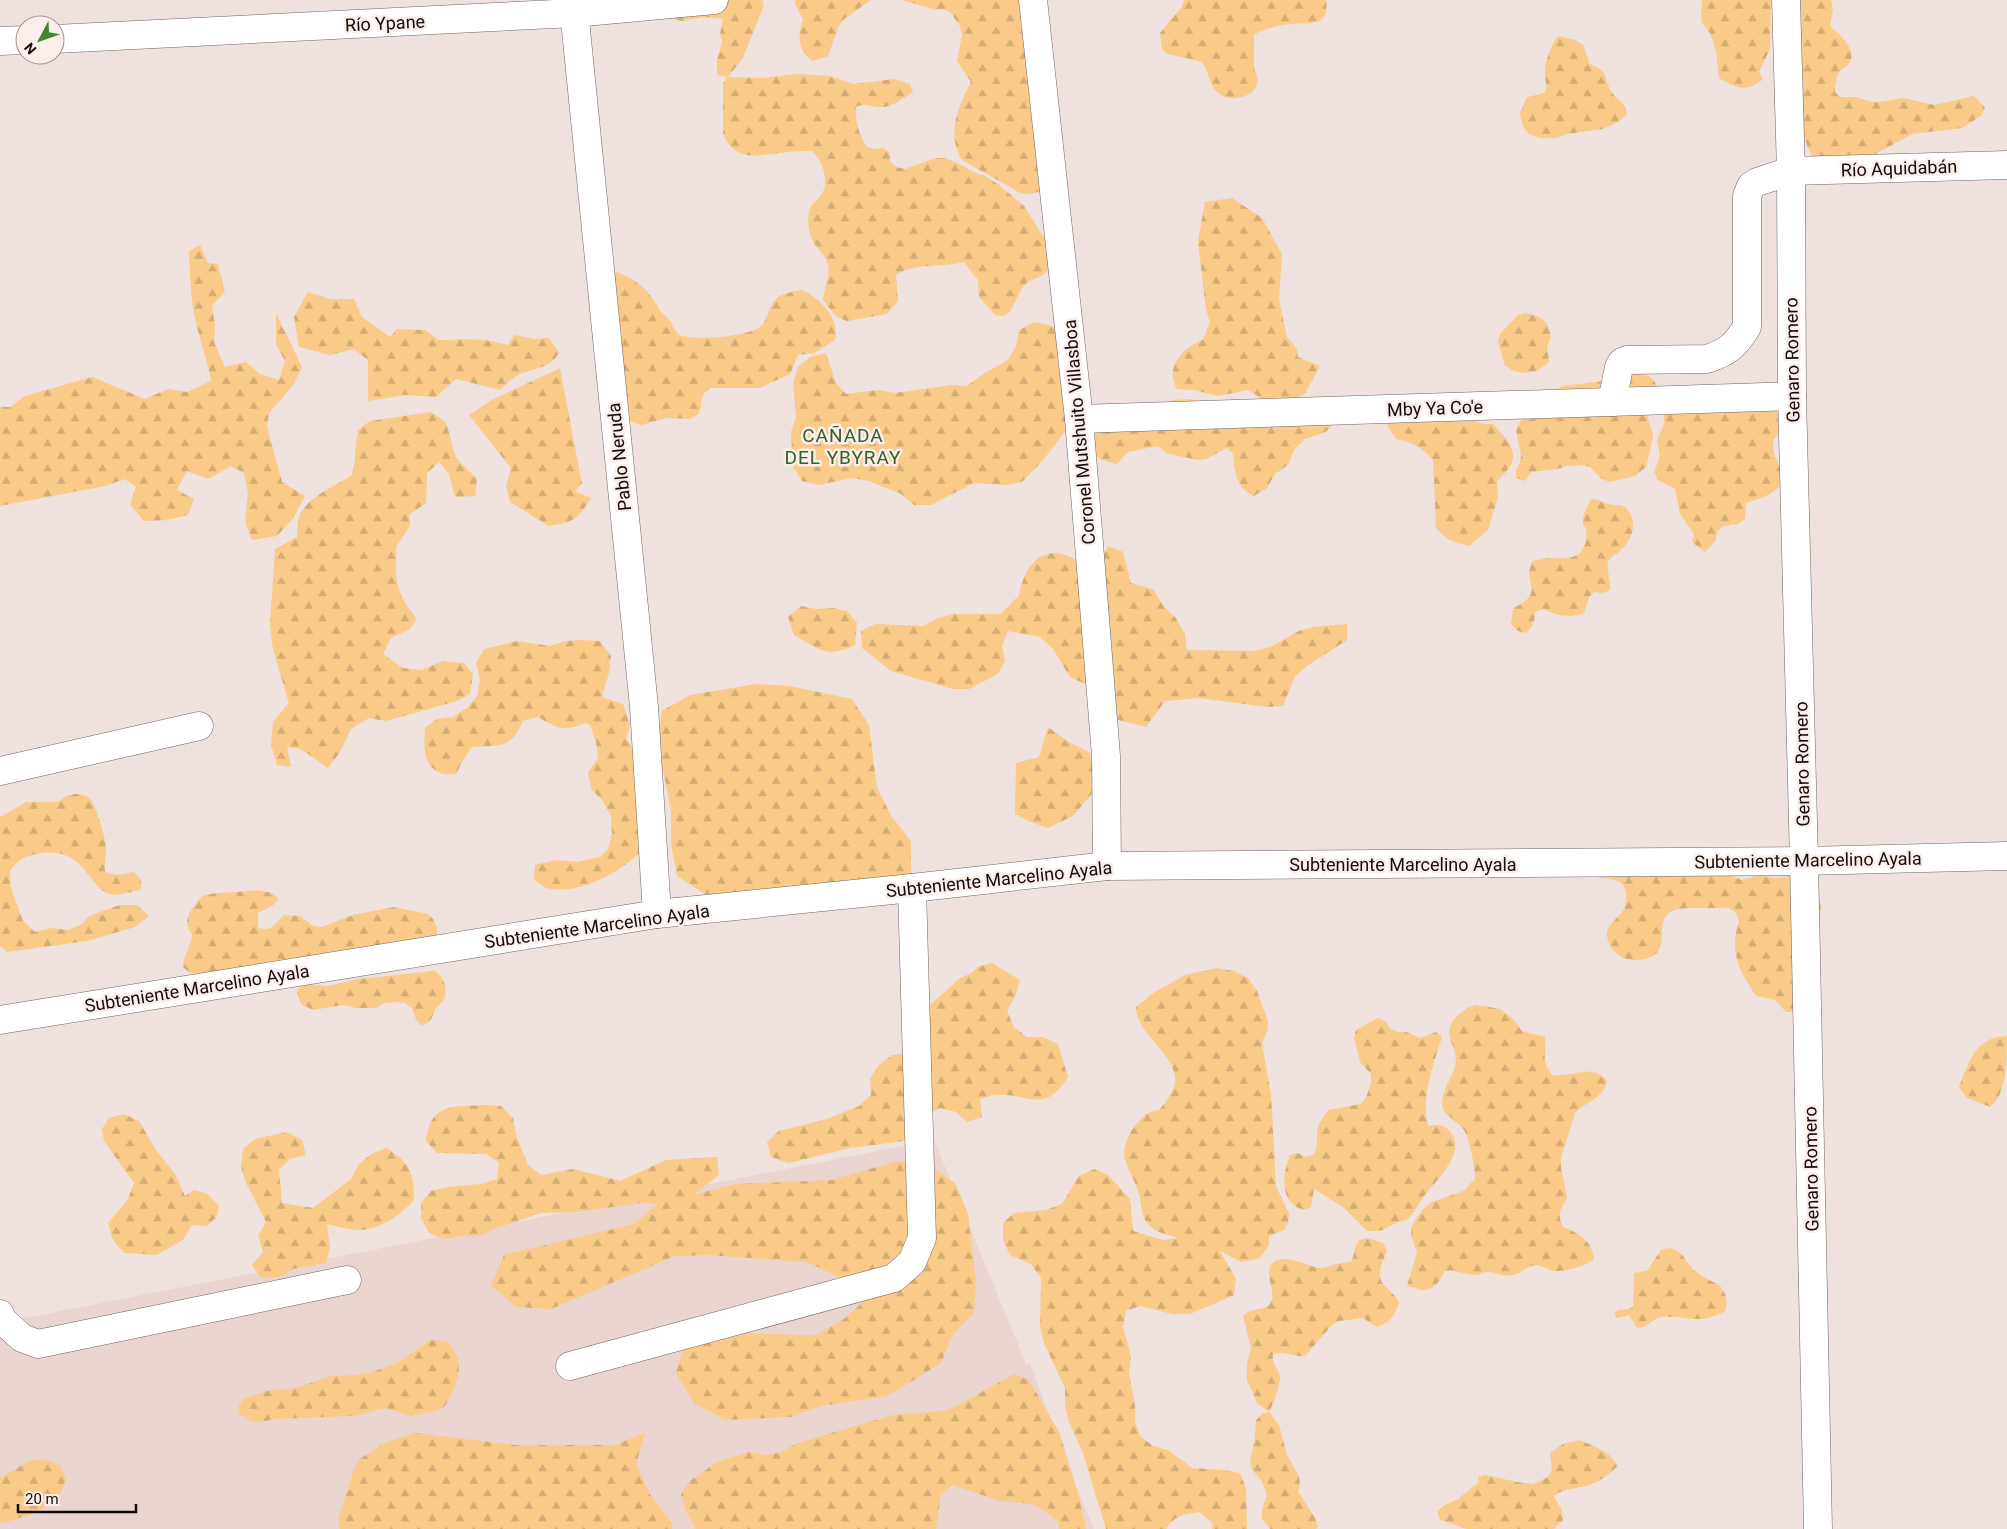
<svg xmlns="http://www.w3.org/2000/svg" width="2007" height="1529" font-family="Roboto,sans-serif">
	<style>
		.built { fill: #ead4cf }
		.forest { fill: url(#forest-firs) }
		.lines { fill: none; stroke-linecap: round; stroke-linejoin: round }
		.minor-casing { stroke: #706563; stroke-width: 29 }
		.minor { stroke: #fff; stroke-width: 28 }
		.labels { text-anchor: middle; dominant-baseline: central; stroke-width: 5; stroke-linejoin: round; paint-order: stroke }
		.street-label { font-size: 18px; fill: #110d0c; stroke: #fbeeeb }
		.neighbourhood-label { font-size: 19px; letter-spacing: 1px; fill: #346127; stroke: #fbeeeb }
	</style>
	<defs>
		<pattern id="forest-firs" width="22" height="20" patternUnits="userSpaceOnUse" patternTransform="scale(1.25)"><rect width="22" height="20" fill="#faca88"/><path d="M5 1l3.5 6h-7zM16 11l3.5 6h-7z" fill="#d5ac74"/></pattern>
	</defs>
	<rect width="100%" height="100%" fill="#eee1de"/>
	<polygon class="built" points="934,1140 1026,1364 1030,1363 1068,1467 1094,1529 0,1529 0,1323"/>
	<g class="forest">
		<path d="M 729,0 L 762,0 L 764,5 L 743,58 L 728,77 L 761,78 L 796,74 L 830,76 L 854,84 L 894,79 L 910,84 L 913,92 C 905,97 894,106 884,107 C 872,108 868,102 856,107 C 855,123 859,134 867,147 L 875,149 L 883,148 L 890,153 L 890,161 L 896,167 L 905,169 L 936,158 L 944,158 L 960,164 L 975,173 L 983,175 L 998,184 L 1024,206 L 1048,244 L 1051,262 L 1048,270 L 1043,275 L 1028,282 L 1022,288 L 1010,312 L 1003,316 L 995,315 L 979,297 L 978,280 L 964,262 C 942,268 916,262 896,275 L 898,301 L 887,314 L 847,321 L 839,318 L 833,313 L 823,300 C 824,289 830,277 828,265 C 827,257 820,252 816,246 C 809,237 807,223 809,212 C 810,205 815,202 820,197 C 831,184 823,161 812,151 C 804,151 796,151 788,152 C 762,154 735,165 723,133 L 723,84 L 727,77 L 717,75 L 717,59 L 722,42 L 720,34 L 723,19 L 705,17 L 682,21 L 673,19 L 664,6 L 721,6 Z"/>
		<path d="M 795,0 L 871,0 L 843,20 L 839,26 L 828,56 L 813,61 C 797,51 798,35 803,19 L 795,4 Z"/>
		<path d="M 902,0 L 1027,0 L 1049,184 C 1039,192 1033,196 1020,193 L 962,160 C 946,133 958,107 971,82 L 957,61 L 962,35 L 960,26 L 951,13 L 944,9 L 936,10 Z"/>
		<path d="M 1184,0 L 1326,0 C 1330,28 1310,22 1292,24 C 1280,25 1264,28 1254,35 C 1254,45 1254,56 1254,66 C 1254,70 1256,73 1257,77 C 1260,90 1247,97 1236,98 C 1227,99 1221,96 1215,90 C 1208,81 1209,71 1202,62 L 1168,54 L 1162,49 L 1160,33 L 1181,8 Z"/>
		<path d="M 1702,0 L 1771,0 L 1770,49 L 1759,72 L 1763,79 C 1746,93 1736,88 1719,78 L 1716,51 L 1710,33 L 1702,23 L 1701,14 Z"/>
		<path d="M 1786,0 L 1831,0 L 1833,10 L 1830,26 C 1839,34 1860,51 1848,65 C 1847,66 1843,69 1842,69 C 1836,75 1835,84 1835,92 L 1840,97 L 1856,97 L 1872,102 L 1879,102 L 1903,98 L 1934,105 L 1974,96 L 1985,107 L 1982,115 L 1962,128 L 1912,134 L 1854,166 L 1816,163 L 1808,148 L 1803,132 Z"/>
		<path d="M 1558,36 L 1575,40 L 1583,45 L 1590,64 C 1611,73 1602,76 1611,91 C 1616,100 1626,102 1627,114 L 1618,122 L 1603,129 L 1566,134 L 1557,138 L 1540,138 L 1529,134 L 1524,128 L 1521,120 L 1520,112 L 1527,97 C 1555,93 1544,89 1545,69 C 1545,61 1553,42 1558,36 Z"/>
		<path d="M 1232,198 L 1262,218 L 1282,254 L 1279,299 L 1287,337 L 1297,349 L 1298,357 L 1320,366 L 1305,394 L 1291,401 L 1269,403 L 1248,390 L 1218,396 L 1194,390 L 1177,389 C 1164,368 1183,347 1203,340 L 1210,322 L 1206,310 L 1198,241 L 1205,202 Z"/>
		<path d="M 200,245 L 208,263 L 218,264 L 225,292 L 212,305 L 215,326 L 214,342 L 225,367 L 246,362 L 260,374 L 279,380 L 285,361 L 276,344 L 276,313 L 302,367 L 294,384 L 269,413 L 267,426 L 282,482 L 305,496 L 293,518 L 277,536 L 252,540 L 245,521 L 248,493 L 244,473 L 231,466 L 208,479 L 187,471 L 177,490 L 194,499 L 188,515 L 167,520 L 144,521 L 130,505 L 136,487 L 125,479 L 105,486 L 0,506 L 0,407 L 10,407 L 25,396 L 92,377 L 145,399 L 168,389 L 187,392 L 211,381 C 208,362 202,346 197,328 C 191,303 190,277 189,251 Z"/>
		<path d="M 617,272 C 634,278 645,287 655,302 C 658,305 658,309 661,312 C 663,315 667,316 669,320 C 674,325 673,331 680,335 C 694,341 751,337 762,325 C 766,320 768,313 770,308 C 776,294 789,292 802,290 C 821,299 840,318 835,340 L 814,353 L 798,355 L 790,374 L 760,388 L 711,388 L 704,393 L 701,400 L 701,408 L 697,415 L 690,419 L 666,418 L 641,425 L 621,418 L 607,275 Z"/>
		<path d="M 308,292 L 330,299 L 354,299 L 362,317 L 390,337 L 397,329 L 426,330 L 438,340 C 466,340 479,337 508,345 L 514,335 L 535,339 L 549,338 L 559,352 C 553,368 532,368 518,375 C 512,378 506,385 500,390 L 456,379 L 436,397 L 404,395 L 368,401 L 368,360 L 354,349 L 330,355 L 299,347 L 294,317 Z"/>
		<path d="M 1525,313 C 1542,317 1549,320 1551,338 L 1547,346 L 1549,362 L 1537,371 L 1521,373 L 1512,370 L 1505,365 L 1498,342 L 1500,334 L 1518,315 Z"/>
		<polygon points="1034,322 1049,325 1063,333 1057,346 1071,375 1073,421 1044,459 1022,482 1007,485 974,483 931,505 914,505 901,494 869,481 852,478 819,485 802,481 793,467 791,432 796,417 793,383 798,367 810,357 826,353 836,383 846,394 878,390 895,393 951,385 967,386 980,376 1008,360 1016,346 1019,330"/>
		<path d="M 560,368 L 582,484 L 575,491 L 591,498 C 577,520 574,522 549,526 L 510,502 L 506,486 L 511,468 L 469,415 L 490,401 Z"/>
		<path d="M 1615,371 C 1639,373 1651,368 1661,394 L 1646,412 L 1653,435 L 1650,451 L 1646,467 L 1635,476 L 1610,482 L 1602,479 L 1590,467 L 1583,465 L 1566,466 L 1558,469 L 1531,472 L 1525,481 L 1516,478 L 1516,469 L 1520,463 L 1521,455 L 1516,431 L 1523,415 L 1548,394 L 1563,386 L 1603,381 Z"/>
		<path d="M 1751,383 L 1759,385 L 1784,403 C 1783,411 1783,422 1780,430 C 1778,435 1774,437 1773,444 C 1773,455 1779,464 1782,474 C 1787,492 1758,499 1746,503 L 1745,519 L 1738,524 L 1723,526 L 1717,532 L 1716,540 L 1705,552 L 1692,542 L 1694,534 L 1680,514 L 1675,489 L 1658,480 L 1654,472 L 1660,457 L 1657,440 L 1664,424 L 1664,408 Z"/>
		<path d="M 1191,399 L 1199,401 L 1205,405 L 1329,418 L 1332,425 L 1327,431 L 1320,434 L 1305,439 L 1294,450 L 1288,465 L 1275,474 L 1267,488 L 1254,496 C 1237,489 1234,471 1233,454 L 1227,448 L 1206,459 L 1197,460 L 1166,453 L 1158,446 L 1128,452 L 1117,464 L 1102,460 L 1095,454 L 1093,438 L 1098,431 L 1174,400 Z"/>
		<path d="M 431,412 L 446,422 L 456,458 L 477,479 L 475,496 L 455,497 L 449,474 L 439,462 L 427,473 L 426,503 L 409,515 L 410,526 L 396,547 C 397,557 395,566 396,575 C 398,593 406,606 417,619 L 410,629 L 391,638 L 383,654 L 403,668 L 422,670 L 443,661 L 464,663 L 473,674 L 470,694 L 457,701 L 386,721 L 369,718 L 351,729 L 340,752 L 328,768 L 301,749 L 287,747 L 291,767 L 277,765 L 271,745 L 273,722 L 289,703 L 273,650 L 270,624 L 275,549 L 297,537 C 297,531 297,523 299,517 C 305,498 336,486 352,475 C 356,460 355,445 358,430 L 370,421 Z"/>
		<path d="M 1392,419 L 1468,419 L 1484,424 L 1493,424 C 1513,446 1524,457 1497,481 L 1498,497 L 1488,530 L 1469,546 C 1455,543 1444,539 1436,527 L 1433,460 C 1422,447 1412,442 1396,439 L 1387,425 Z"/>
		<path d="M 1591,499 C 1602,499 1608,507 1621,505 C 1638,515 1636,535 1622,549 C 1618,554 1611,555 1608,562 C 1606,570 1611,581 1610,590 L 1603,593 L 1594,592 L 1589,597 L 1584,613 C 1570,619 1556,615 1543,609 L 1535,612 C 1535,622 1533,627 1526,633 L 1518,631 L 1511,624 L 1513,608 C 1547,592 1522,585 1532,562 C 1546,555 1562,561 1575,556 C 1585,552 1588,538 1586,529 C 1584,525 1583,525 1583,521 C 1583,514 1587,506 1591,499 Z"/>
		<path d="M 1108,546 L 1123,552 L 1131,583 L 1153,589 L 1164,607 L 1175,617 L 1185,634 L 1187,650 L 1254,651 L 1270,647 L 1299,631 L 1314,627 L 1347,624 L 1347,640 L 1307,666 L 1295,676 L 1283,706 L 1267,707 L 1199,698 L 1165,701 L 1146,727 L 1103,716 L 1097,673 L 1085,684 L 1070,677 L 1053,649 L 1040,637 L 1008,631 L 1002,646 L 1005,661 L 998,674 L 969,689 L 953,689 L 891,671 L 862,648 L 861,631 L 875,624 L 923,626 L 938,618 L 953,614 L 1001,614 L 1012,602 L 1019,596 C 1025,558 1051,538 1084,566 L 1101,561 Z"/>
		<path d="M 801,606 L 816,609 L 833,608 L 847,611 L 857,623 L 855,645 C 826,659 819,649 794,635 L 788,617 Z"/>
		<path d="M 581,640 L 600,641 L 611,656 L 609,673 L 602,697 L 623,704 L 630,725 L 626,739 L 642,760 L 642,850 C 622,872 578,896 547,888 C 543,887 538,882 534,880 L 535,865 L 556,860 L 577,862 L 600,857 L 608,849 L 612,833 L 611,816 L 603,801 L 591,789 L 588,772 L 598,759 L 596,742 L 590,725 L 585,723 C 563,732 558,729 538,717 L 523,721 C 510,750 501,745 472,747 L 463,760 L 456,774 C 452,774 444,775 440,773 C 422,765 424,744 425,728 L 437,719 L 453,717 L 467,708 L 477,696 L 480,680 L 476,663 L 484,649 L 517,641 L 550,646 L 565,641 Z"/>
		<polygon points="756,684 789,686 852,699 869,725 877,788 892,817 911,841 911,872 883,888 850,879 769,898 736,902 705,894 677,876 671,844 671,810 658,745 662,711 690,695"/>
		<polygon points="1048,727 1067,741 1089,752 1097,779 1091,795 1073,816 1048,828 1031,822 1015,814 1016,763 1039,757"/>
		<path d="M 75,794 C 80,794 86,795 90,799 C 96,805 106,839 106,848 C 106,857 104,863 105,872 L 116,875 L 134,872 L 141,880 L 141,890 C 133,891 121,895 113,895 C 88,892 88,848 43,853 C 25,856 21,857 10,871 L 11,888 L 23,921 L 35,932 L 51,928 L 68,930 L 82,924 L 89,916 L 120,905 L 137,905 L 149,916 L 135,927 L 87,941 L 7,952 L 0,946 L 0,817 L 26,802 L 58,802 L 66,796 Z"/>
		<path d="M 1727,874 L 1742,880 L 1758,875 L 1775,878 L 1791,876 L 1818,893 L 1821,909 L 1795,1012 L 1786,1012 L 1775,1000 L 1757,996 C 1739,973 1729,951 1739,921 L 1736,913 L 1729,908 C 1717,909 1681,906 1672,911 C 1649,923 1679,956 1638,960 C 1632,961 1621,958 1617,954 C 1612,950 1607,940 1607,934 C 1608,918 1628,918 1626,895 C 1626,890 1624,885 1620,882 C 1611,877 1600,880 1591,875 Z"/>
		<path d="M 257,890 L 272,893 L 279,899 L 273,905 L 258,913 L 258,928 C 272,932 275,924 284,915 L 300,916 L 313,926 L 322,927 L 353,915 L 394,907 L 428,914 L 433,919 L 437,927 L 437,936 L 206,974 L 190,973 L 183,967 L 184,959 L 193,936 C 185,925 185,919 193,908 C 197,904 198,899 203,896 C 209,892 246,892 257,890 Z"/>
		<path d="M 992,963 L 1020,980 L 1015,997 L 1007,1011 L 1014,1027 L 1027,1037 L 1043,1037 L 1058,1044 L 1068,1077 C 1043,1116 1029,1092 995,1095 C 990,1095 985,1098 980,1099 L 982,1117 L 967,1122 L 956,1112 L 940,1108 L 926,1115 L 912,1140 L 850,1148 L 789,1163 L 771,1157 L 767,1142 L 779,1131 L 827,1119 L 859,1106 L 871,1095 L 870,1079 L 879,1065 L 892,1055 L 908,1054 L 923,1011 L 959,979 L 973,972 L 977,967 Z"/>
		<path d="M 1217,968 L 1233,971 L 1248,978 L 1257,991 L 1268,1021 L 1268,1029 L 1262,1044 L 1271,1094 L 1276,1186 L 1289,1214 L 1288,1223 L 1284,1230 L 1269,1236 L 1269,1245 L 1260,1258 L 1241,1262 L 1220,1251 L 1236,1279 L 1234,1295 L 1190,1314 L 1172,1314 L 1140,1306 L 1126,1311 L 1123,1327 L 1131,1357 L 1129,1373 L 1135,1406 L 1135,1422 L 1140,1436 L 1153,1446 L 1168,1450 L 1192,1468 L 1224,1470 L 1240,1473 L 1246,1488 L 1247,1529 L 1212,1529 L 1213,1524 L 1200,1512 C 1185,1514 1174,1515 1166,1529 L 1106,1529 L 1083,1453 L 1069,1422 L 1065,1405 L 1065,1388 L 1044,1343 L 1040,1327 L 1041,1278 L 1031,1264 L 1010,1255 L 1003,1240 L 1003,1223 L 1014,1213 L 1046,1210 L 1062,1204 L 1079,1176 L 1094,1169 L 1108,1175 L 1130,1199 L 1133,1231 L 1163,1240 L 1178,1238 C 1168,1234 1156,1234 1148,1224 C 1140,1215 1142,1202 1138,1191 C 1135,1181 1127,1168 1125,1159 C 1121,1145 1134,1124 1145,1115 C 1149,1112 1154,1111 1159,1110 C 1166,1102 1173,1093 1175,1083 C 1179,1056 1136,1035 1136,1007 L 1155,992 L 1185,975 Z"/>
		<path d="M 434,971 C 444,975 447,988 445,997 C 443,1001 440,1004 437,1007 C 432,1015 432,1024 421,1025 C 415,1020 415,1015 412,1008 L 405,1003 L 396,1002 L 384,1003 L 377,1008 L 355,1008 L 350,1006 L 342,1005 L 313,1010 L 301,1004 L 297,992 L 302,985 L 306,984 L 328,986 L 358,979 Z"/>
		<path d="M 1476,1005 L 1500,1009 L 1513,1019 L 1522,1031 L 1545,1037 C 1547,1053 1540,1059 1552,1075 C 1573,1077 1594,1063 1607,1081 C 1603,1099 1586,1101 1575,1113 L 1561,1158 L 1561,1167 L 1567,1197 C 1561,1211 1556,1211 1563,1227 C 1579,1233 1592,1241 1594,1259 C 1585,1267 1564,1272 1553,1271 C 1548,1270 1543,1266 1538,1265 C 1528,1265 1522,1273 1513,1275 C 1501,1277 1500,1273 1490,1272 C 1484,1271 1481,1275 1475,1275 C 1465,1275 1456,1269 1444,1271 C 1441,1280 1435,1290 1423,1290 C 1418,1290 1413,1287 1407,1286 L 1417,1252 L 1411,1236 L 1411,1228 L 1415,1220 L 1425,1207 L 1432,1202 L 1463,1191 L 1475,1179 C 1475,1167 1470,1141 1464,1130 C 1459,1121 1446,1118 1443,1108 C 1438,1092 1456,1076 1456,1060 C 1456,1049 1446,1036 1450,1027 C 1454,1017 1466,1007 1476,1005 Z"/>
		<path d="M 1378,1018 L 1385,1021 L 1391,1029 L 1398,1032 L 1406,1032 L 1420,1038 L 1436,1032 L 1442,1037 C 1433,1067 1421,1094 1428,1126 C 1438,1124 1445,1125 1451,1133 C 1468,1154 1430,1186 1420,1202 C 1416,1208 1413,1216 1406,1220 C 1403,1222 1399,1221 1395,1223 C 1382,1231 1384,1231 1367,1231 L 1343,1207 L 1314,1189 L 1311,1207 L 1304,1210 C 1279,1203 1282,1175 1290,1155 L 1298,1153 L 1305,1157 L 1313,1155 C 1319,1147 1316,1141 1317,1132 C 1318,1123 1324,1117 1328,1110 L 1360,1104 L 1366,1098 L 1371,1083 L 1371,1074 L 1360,1062 L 1354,1038 L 1356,1030 Z"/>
		<path d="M 2007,1036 C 2007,1059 2007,1095 1990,1107 L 1967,1098 L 1959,1087 C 1969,1063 1974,1037 2007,1036 Z"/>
		<path d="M 484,1105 L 501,1106 L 513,1118 L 516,1135 L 528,1165 L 541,1175 L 573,1169 L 620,1181 L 666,1160 L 717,1157 L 719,1175 L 693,1195 L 735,1184 L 832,1180 L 897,1161 L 929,1165 L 956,1184 L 968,1214 L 976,1281 L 974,1313 L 953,1334 L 941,1363 L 888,1396 L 821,1406 L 791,1417 L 725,1420 L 694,1403 L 676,1373 L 685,1341 L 718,1333 L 816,1335 L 844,1319 L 873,1293 L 807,1262 L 707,1255 L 675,1256 L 551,1309 L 517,1307 L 491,1286 L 504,1255 L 634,1224 L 658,1204 L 642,1203 L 576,1212 L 541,1213 L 494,1229 L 479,1236 L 462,1236 L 444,1239 L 429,1233 L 421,1218 L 421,1203 L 431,1191 L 447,1187 L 481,1184 L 497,1179 L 499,1163 L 486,1154 L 437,1153 L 426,1141 C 430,1103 452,1107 484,1105 Z"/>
		<polygon points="124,1114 139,1121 156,1150 175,1174 185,1196 194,1190 207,1194 219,1206 216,1218 206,1226 192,1225 183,1240 157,1255 124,1253 113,1240 108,1223 128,1199 134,1183 104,1141 102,1129 109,1118"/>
		<path d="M 287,1132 L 302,1140 L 306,1155 L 290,1159 L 279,1170 L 282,1203 L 313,1208 L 351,1179 L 359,1164 L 371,1154 L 386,1148 C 410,1162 414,1173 414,1200 C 400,1215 379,1231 358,1230 C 348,1230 337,1226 327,1224 L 330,1248 L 326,1263 L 293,1269 L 279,1277 L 261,1278 L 252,1265 L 263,1252 L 258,1236 L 266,1222 L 245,1181 L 241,1166 L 243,1149 L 255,1139 Z"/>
		<path d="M 1368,1238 L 1383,1243 L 1387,1251 C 1383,1261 1375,1275 1384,1285 C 1390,1292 1395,1294 1399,1303 C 1395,1315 1390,1323 1377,1327 L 1363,1318 L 1339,1321 L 1332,1325 L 1305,1356 C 1293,1357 1284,1350 1273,1354 C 1271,1364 1279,1369 1280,1377 C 1281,1382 1272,1408 1269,1412 L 1279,1425 L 1287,1455 L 1299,1476 L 1300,1484 L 1298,1491 L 1315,1518 L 1318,1526 L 1316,1529 L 1270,1529 L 1262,1519 L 1262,1510 L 1267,1494 L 1262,1482 L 1252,1469 L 1250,1461 L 1255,1437 L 1256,1420 L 1262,1414 L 1269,1412 L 1257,1403 L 1247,1380 L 1247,1364 L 1251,1348 L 1243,1316 C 1253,1306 1264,1312 1270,1304 C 1278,1293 1262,1274 1273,1263 C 1285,1251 1308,1268 1321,1268 C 1326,1268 1331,1265 1336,1264 C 1341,1263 1346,1263 1351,1262 C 1355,1254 1354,1247 1359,1240 Z"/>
		<path d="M 1669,1248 C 1684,1250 1685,1263 1695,1271 C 1703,1277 1711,1281 1719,1285 C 1726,1293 1729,1301 1725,1311 C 1698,1326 1689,1315 1663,1317 C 1651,1318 1651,1327 1637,1328 L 1629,1315 L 1619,1318 L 1616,1317 L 1615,1313 L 1618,1310 L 1629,1309 L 1633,1307 L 1634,1273 L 1647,1271 L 1661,1250 Z"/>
		<polygon points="431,1340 448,1342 457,1356 459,1364 458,1379 448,1402 443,1408 436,1411 411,1416 386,1408 353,1416 275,1419 259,1422 251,1421 238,1413 239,1405 244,1398 274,1389 290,1389 299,1387 331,1376 356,1375 372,1372 397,1363"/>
		<polygon points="1014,1374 1029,1380 1060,1434 1079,1497 1086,1529 1059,1529 1059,1523 1046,1512 1032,1504 1000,1501 953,1485 941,1495 936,1529 696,1529 686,1511 681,1494 691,1480 717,1462 748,1452 765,1455 782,1452 797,1443 893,1415 942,1411 957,1406"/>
		<polygon points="415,1433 515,1445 615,1445 645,1433 636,1464 650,1494 671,1522 672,1529 340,1529 338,1519 357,1461 384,1443"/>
		<path d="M 1579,1440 C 1594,1446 1610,1451 1618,1466 C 1610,1473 1602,1480 1592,1484 C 1580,1489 1565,1487 1554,1496 L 1562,1511 L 1563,1520 L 1554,1529 L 1467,1529 L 1440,1520 L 1437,1512 L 1443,1506 L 1458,1499 L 1479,1482 L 1478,1477 L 1485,1475 L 1517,1482 L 1533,1484 L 1548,1477 L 1552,1470 L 1550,1453 L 1563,1444 Z"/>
		<polygon points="45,1459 60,1465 66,1480 60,1494 48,1505 35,1513 4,1523 0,1522 0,1478 30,1461"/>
	</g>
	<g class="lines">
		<defs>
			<g id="minor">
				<polyline points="573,0 644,707 657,914"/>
				<polyline points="1033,0 1079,419 1106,756 1107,866"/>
				<polyline points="1786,0 1791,171 1792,396 1804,861 1818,1529"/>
				<polyline points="55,39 574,13 714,0"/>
				<polyline points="0,41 25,40"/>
				<path d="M 1612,402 L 1619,367 L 1622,362 L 1627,360 L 1707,359 C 1728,352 1735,346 1747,327 L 1747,196 L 1751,186 L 1757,182 L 1791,171 L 2007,165"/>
				<polyline points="1079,419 1792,396"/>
				<polyline points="0,771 199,726"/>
				<polyline points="0,1020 657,914 912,888 1107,866 1804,861 2007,856"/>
				<polyline points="0,1314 1,1319 22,1338 38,1344 347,1280"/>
				<polyline points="570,1366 894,1278 912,1262 922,1238 912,888"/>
			</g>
		</defs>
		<use href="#minor" class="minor-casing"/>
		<use href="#minor" class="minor"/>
	</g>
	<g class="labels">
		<g class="street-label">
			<text transform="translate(385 23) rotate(-3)">Río Ypane</text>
			<text transform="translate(1899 168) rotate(-2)">Río Aquidabán</text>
			<text transform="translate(1792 360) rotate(-91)">Genaro Romero</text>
			<text transform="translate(1435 408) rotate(-2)">Mby Ya Co'e</text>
			<text transform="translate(1079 432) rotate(-95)">Coronel Mutshuito Villasboa</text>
			<text transform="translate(619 457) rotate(-96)">Pablo Neruda</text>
			<text transform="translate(1802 764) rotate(-91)">Genaro Romero</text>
			<text transform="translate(1808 860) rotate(-1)">Subteniente Marcelino Ayala</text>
			<text x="1403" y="864">Subteniente Marcelino Ayala</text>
			<text transform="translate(999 879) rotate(-6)">Subteniente Marcelino Ayala</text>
			<text transform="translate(597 926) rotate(-8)">Subteniente Marcelino Ayala</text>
			<text transform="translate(197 988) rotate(-9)">Subteniente Marcelino Ayala</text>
			<text transform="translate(1811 1169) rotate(-91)">Genaro Romero</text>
		</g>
		<g class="neighbourhood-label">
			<text x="843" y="435">CAÑADA<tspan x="843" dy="22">DEL YBYRAY</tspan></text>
		</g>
	</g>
	<g transform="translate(40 40) rotate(229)"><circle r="24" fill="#fbeeeb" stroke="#9d9492"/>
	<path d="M0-4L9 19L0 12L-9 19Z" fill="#41872c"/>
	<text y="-8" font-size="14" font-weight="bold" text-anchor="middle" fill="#110d0c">N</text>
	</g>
	<path d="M18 1504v8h118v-8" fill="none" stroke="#110d0c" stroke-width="2.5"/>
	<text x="25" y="1504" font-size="15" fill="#110d0c" stroke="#fbeeeb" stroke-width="4" paint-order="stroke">20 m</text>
</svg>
